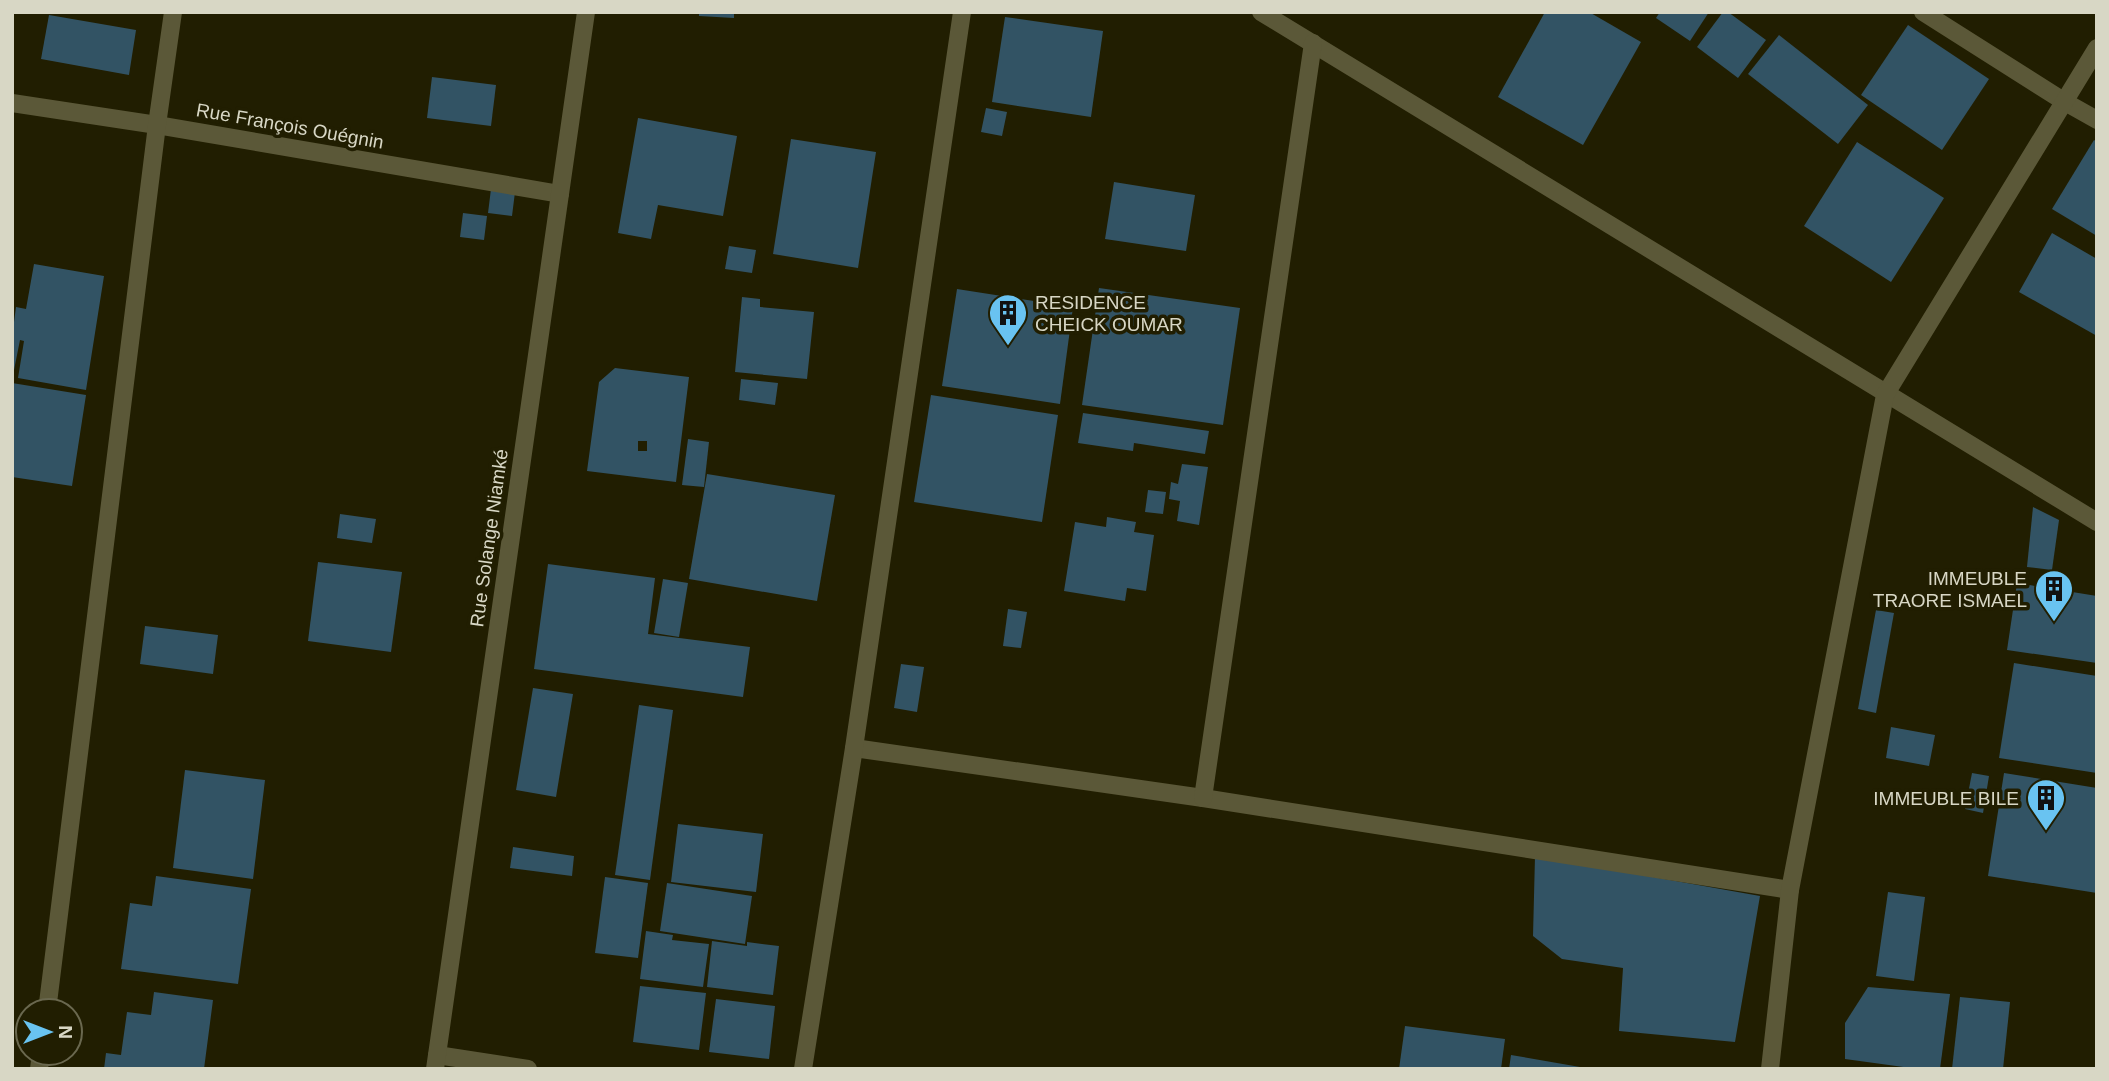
<svg xmlns="http://www.w3.org/2000/svg" width="2109" height="1081" font-family="Helvetica,sans-serif">
	<style>
		.building { fill: #325364; fill-rule: evenodd }
		.lines { fill: none; stroke-linecap: round; stroke-linejoin: round }
		.minor { stroke: #5b5838; stroke-width: 18 }
		.labels { text-anchor: middle; dominant-baseline: central; stroke-width: 7; stroke-linejoin: round; paint-order: stroke }
		.street-label { font-size: 19px; fill: #d8d7c5; stroke: #211e01 }
		.poi-label { font-size: 19px; fill: #d8d7c5; stroke: #211e01; text-anchor: end }
	</style>
	<rect width="100%" height="100%" fill="#211e01"/>
	<g class="building">
		<polygon points="699,12 734,12 734,18 699,16"/>
		<polygon points="1545,12 1589,12 1641,42 1583,145 1498,97"/>
		<polygon points="1660,12 1709,12 1690,41 1656,18"/>
		<polygon points="1723,12 1728,12 1766,40 1738,78 1697,47"/>
		<polygon points="49,15 136,30 129,75 41,59"/>
		<polygon points="1005,17 1103,31 1091,117 992,102"/>
		<polygon points="1908,25 1989,79 1942,150 1861,95"/>
		<polygon points="1779,35 1868,105 1838,144 1748,74"/>
		<polygon points="432,77 496,85 491,126 427,118"/>
		<polygon points="986,108 1007,112 1002,136 981,132"/>
		<polygon points="638,118 737,136 723,216 658,205 651,239 618,233"/>
		<polygon points="791,139 876,152 858,268 773,254"/>
		<polygon points="2094,140 2097,142 2097,236 2052,209"/>
		<polygon points="1857,142 1944,198 1891,282 1804,226"/>
		<polygon points="1114,182 1195,195 1186,251 1105,239"/>
		<polygon points="491,189 515,192 512,216 488,213"/>
		<polygon points="463,213 487,216 484,240 460,237"/>
		<polygon points="2052,233 2097,259 2097,336 2019,292"/>
		<polygon points="729,246 756,250 752,273 725,269"/>
		<polygon points="34,264 104,276 86,390 18,378 24,341 20,340 12,380 12,322 14,322 16,307 26,309"/>
		<polygon points="1099,288 1240,308 1223,425 1082,405"/>
		<polygon points="957,289 1073,307 1060,404 942,386"/>
		<polygon points="742,297 760,299 760,307 814,312 807,379 735,372"/>
		<path d="M 615,368 L 689,377 L 676,482 L 587,471 L 599,382 ZM 638,441 L 647,441 L 647,451 L 638,451 Z"/>
		<polygon points="741,379 778,383 775,405 739,400"/>
		<polygon points="12,383 86,395 72,486 12,477"/>
		<polygon points="931,395 1058,415 1042,522 914,502"/>
		<polygon points="1083,413 1209,431 1205,454 1134,443 1133,451 1078,443"/>
		<polygon points="688,439 709,442 704,487 682,485"/>
		<polygon points="1182,464 1208,467 1199,525 1177,521 1180,501 1169,499 1171,482 1178,484"/>
		<polygon points="707,474 835,495 817,601 689,579"/>
		<polygon points="1148,490 1166,492 1163,514 1145,512"/>
		<polygon points="2033,507 2059,520 2052,570 2027,567"/>
		<polygon points="340,514 376,519 372,543 337,538"/>
		<polygon points="1107,517 1136,522 1134,532 1154,535 1146,591 1127,588 1125,601 1064,591 1075,522 1106,527"/>
		<polygon points="318,562 402,572 391,652 308,641"/>
		<polygon points="548,564 655,578 648,634 750,647 743,697 534,669"/>
		<polygon points="663,579 688,583 679,637 654,633"/>
		<polygon points="2017,583 2097,596 2097,663 2007,650"/>
		<polygon points="1008,609 1027,612 1021,648 1003,646"/>
		<polygon points="1876,610 1894,613 1876,713 1858,709"/>
		<polygon points="145,626 218,635 213,674 140,664"/>
		<polygon points="2014,663 2097,676 2097,773 1999,758"/>
		<polygon points="901,664 924,667 917,712 894,708"/>
		<polygon points="533,688 573,694 556,797 516,790"/>
		<polygon points="639,705 673,710 650,880 615,875"/>
		<polygon points="1891,727 1935,735 1929,766 1886,758"/>
		<polygon points="185,770 265,780 253,879 173,868"/>
		<polygon points="1972,773 1989,776 1983,813 1965,809"/>
		<polygon points="2004,773 2097,788 2097,893 1988,876"/>
		<polygon points="678,824 763,834 756,892 671,882"/>
		<polygon points="513,847 574,856 572,876 510,868"/>
		<polygon points="1535,856 1760,896 1735,1042 1619,1031 1623,968 1562,959 1533,936"/>
		<polygon points="156,876 251,889 238,984 121,969 130,903 152,906"/>
		<polygon points="605,877 648,883 638,958 595,953"/>
		<polygon points="667,883 752,896 745,944 660,931"/>
		<polygon points="1888,892 1925,897 1914,981 1876,976"/>
		<polygon points="646,931 673,935 672,940 709,944 703,987 640,979"/>
		<polygon points="712,941 747,946 747,942 779,946 773,995 707,987"/>
		<polygon points="640,986 706,993 699,1050 633,1042"/>
		<polygon points="1868,987 1950,994 1940,1069 1918,1069 1845,1059 1845,1023"/>
		<polygon points="154,992 213,1000 204,1069 104,1069 106,1053 121,1055 127,1012 151,1015"/>
		<polygon points="1960,997 2010,1002 2003,1069 1952,1069"/>
		<polygon points="716,999 775,1006 769,1059 709,1052"/>
		<polygon points="1405,1026 1505,1039 1501,1069 1399,1069"/>
		<polygon points="1511,1055 1580,1067 1580,1069 1509,1069"/>
	</g>
	<g class="lines">
		<g class="minor">
			<polyline points="1261,12 2097,522"/>
			<polyline points="1923,12 2065,102 2097,120"/>
			<polyline points="12,103 157,125 560,194"/>
			<polyline points="854,748 1203,798 1790,890"/>
			<polyline points="1203,798 1313,43"/>
			<polyline points="47,1011 157,125 173,12"/>
			<polyline points="437,1055 528,1069"/>
			<polyline points="39,1069 41,1053"/>
			<polyline points="435,1069 586,12"/>
			<polyline points="803,1069 854,748 962,12"/>
			<polyline points="1770,1069 1790,890 1885,395 2097,48"/>
		</g>
	</g>
	<defs>
		<symbol id="building-pin" viewBox="-11 -11 22 30"><path d="M0 17L-7.5 6A9.5 9.5 0 1 1 7.5 6Z" fill="#69c3f1" stroke="#211e01"/><path d="M-4-6H4V6H1V3H-1V6H-4ZM-2.5-4.3h1.7v1.8h-1.7ZM.8-4.3h1.7v1.8H.8ZM-2.5-1h1.7V.8h-1.7ZM.8-1h1.7V.8H.8Z" fill="#111"/></symbol>
	</defs>
	<g fill-rule="evenodd">
		<use href="#building-pin" x="986" y="291" width="44" height="60"/>
		<use href="#building-pin" x="2032" y="567" width="44" height="60"/>
		<use href="#building-pin" x="2024" y="776" width="44" height="60"/>
	</g>
	<g class="labels">
		<g class="street-label">
			<text transform="translate(290 126) rotate(10)">Rue François Ouégnin</text>
			<text transform="translate(489 538) rotate(-82)">Rue Solange Niamké</text>
		</g>
		<g class="poi-label">
			<text x="1035" y="302" text-anchor="start">RESIDENCE<tspan x="1035" dy="22">CHEICK OUMAR</tspan></text>
			<text x="2027" y="578">IMMEUBLE<tspan x="2027" dy="22">TRAORE ISMAEL</tspan></text>
			<text x="2019" y="798">IMMEUBLE BILE</text>
		</g>
	</g>
	<rect width="2109" height="1081" fill="none" stroke="#d8d7c5" stroke-width="28"/>
	<g transform="translate(49 1032) rotate(90)"><circle r="33" fill="#211e01" stroke="#6a684f" stroke-width="2"/>
	<path d="M0-5L12 26L0 18L-12 26Z" fill="#69c3f1"/>
	<text y="-10" font-size="19" font-weight="bold" text-anchor="middle" fill="#d8d7c5">N</text>
	</g>
</svg>
